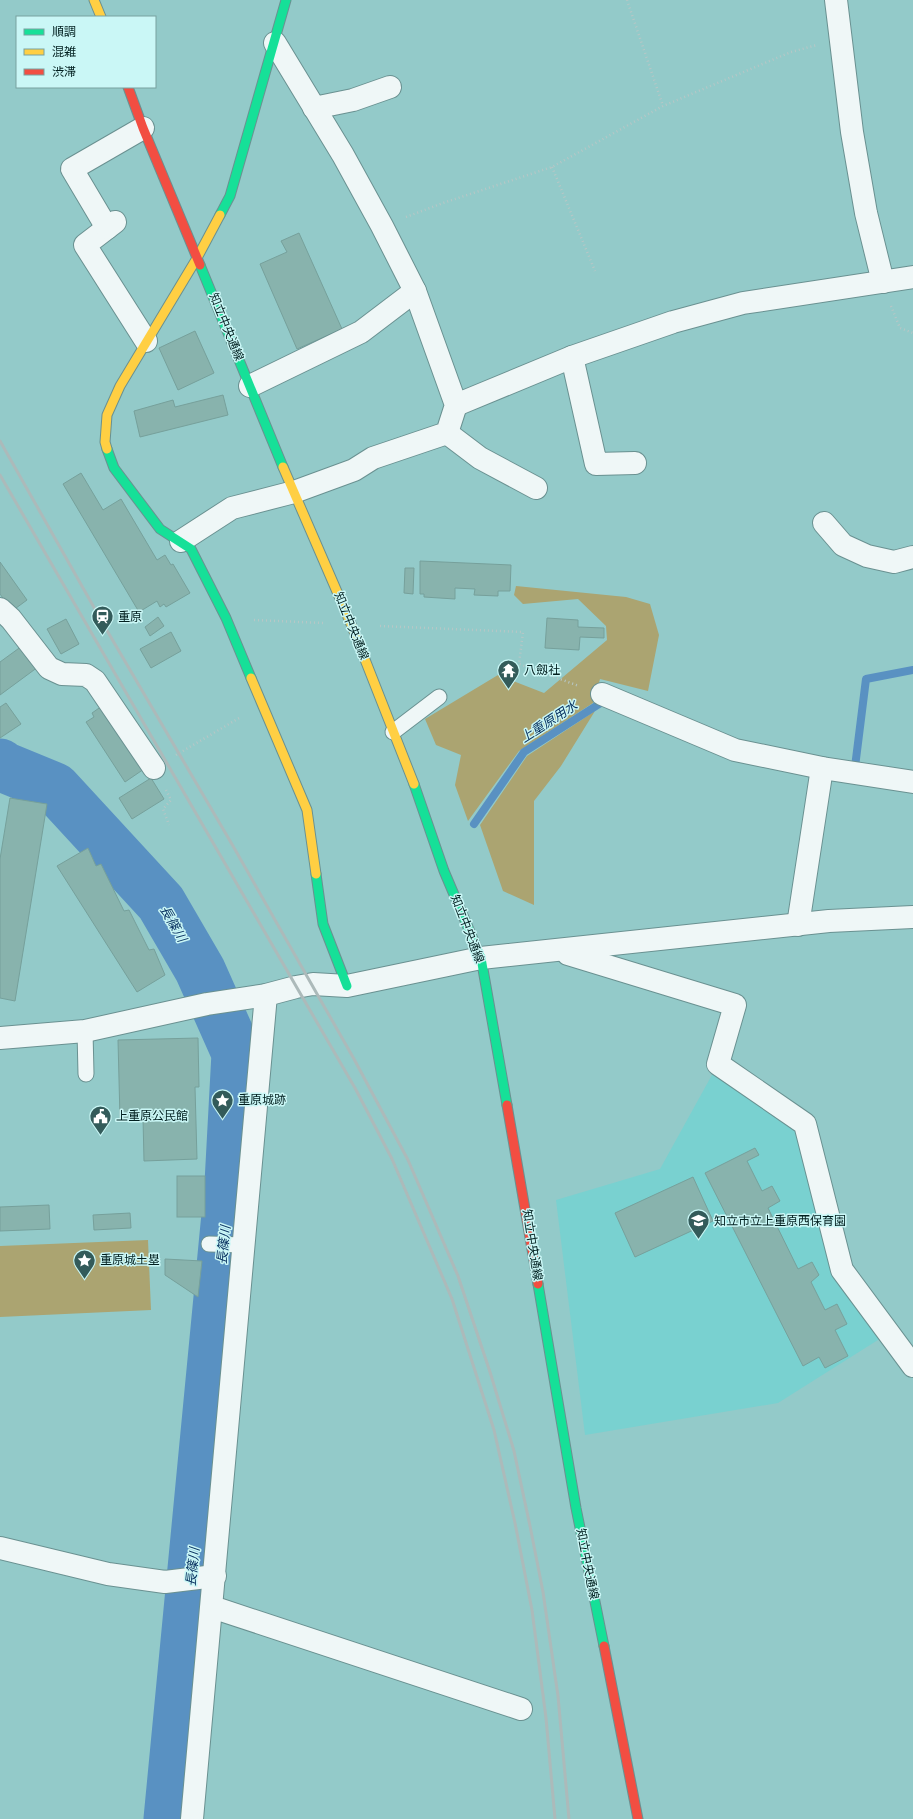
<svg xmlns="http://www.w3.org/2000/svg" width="913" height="1819" font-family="'Sofia Sans Condensed','Noto Sans JP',sans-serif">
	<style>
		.built { fill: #79d1d0 }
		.forest { fill: #aba471 }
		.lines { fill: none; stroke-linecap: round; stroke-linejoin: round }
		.stream { stroke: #5991c2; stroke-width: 8 }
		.river { stroke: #5991c2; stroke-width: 51 }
		.building { fill: #88b3ad; stroke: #76a09b }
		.lane-casing { stroke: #6a9191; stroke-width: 17 }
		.street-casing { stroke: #6a9191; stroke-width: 24 }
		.fast-casing { stroke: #6a9191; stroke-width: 11 }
		.slow-casing { stroke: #6a9191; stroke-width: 11 }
		.jam-casing { stroke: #6a9191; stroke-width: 11 }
		.path { stroke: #b7c7c6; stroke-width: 2.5; stroke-dasharray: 1 3; stroke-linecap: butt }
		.lane { stroke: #eff7f7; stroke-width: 15 }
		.street { stroke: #eff7f7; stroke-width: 22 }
		.fast { stroke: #16e098; stroke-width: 9 }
		.slow { stroke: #ffcf43; stroke-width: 9 }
		.jam { stroke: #f24e42; stroke-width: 9 }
		.rail { stroke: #acbaba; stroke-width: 3 }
		.labels { text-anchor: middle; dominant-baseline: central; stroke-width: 3; stroke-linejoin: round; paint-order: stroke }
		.street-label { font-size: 12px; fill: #001f1f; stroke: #caf7f6 }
		.poi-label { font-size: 12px; fill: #001f1f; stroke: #caf7f6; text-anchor: start }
		.water-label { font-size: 13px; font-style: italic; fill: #0a3361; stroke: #caf7f6 }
	</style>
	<rect width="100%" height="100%" fill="#93cac9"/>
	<polygon class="built" points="718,1064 805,1124 842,1270 889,1333 778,1403 585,1435 556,1200 660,1169"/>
	<g class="forest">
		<polygon points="516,586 626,597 650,604 659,635 648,691 600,679 593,703 519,751 468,821 455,785 461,755 436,745 425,719 498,675 544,693 607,640 606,626 578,599 523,604 514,595"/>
		<polygon points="595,711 561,766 534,801 534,905 503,891 480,825 527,756"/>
		<polygon points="148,1240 151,1310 0,1317 0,1246"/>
	</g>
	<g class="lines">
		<g class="stream">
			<polyline points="855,767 866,679 913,670"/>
			<polyline points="474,824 524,752 607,699"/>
		</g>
		<polyline class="river" points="0,764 4,767 55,788 161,903 200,970 237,1053 230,1183 169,1819"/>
	</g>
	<g class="building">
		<polygon points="299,233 342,329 297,349 260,264 287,252 281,241"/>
		<polygon points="195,331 214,373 178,390 159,348"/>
		<polygon points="223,395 228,415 140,437 134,411 173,400 175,407"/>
		<polygon points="81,473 103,510 121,499 157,560 165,555 171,565 173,564 190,593 166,607 164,604 160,607 157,601 139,612 63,484"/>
		<polygon points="420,561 511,565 510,591 498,591 498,596 474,595 475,589 455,588 455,599 424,597 424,594 420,594"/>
		<polygon points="0,562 27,600 12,611 0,594"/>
		<polygon points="405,568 414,568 413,594 404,593"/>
		<polygon points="158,617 164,626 150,636 145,627"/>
		<polygon points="547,618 578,620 578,627 604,628 604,638 580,637 579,650 545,648"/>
		<polygon points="66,619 79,644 61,654 47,629"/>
		<polygon points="171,632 181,651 151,668 140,649"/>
		<polygon points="22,646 38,667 0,695 0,662"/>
		<polygon points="6,703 21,724 0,738 0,707"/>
		<polygon points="102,706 144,769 125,782 86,722 94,717 92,713"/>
		<polygon points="151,778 164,799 132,819 119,798"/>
		<polygon points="10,798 47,804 15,1001 0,998 0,859"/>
		<polygon points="88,848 96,866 101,864 124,911 129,910 149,950 154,949 165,975 137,992 57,866"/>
		<polygon points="198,1038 199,1087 195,1087 197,1159 144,1161 143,1118 120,1119 118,1040"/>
		<polygon points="755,1148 759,1155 747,1161 762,1191 772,1186 780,1201 768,1208 798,1269 812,1262 819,1275 811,1282 825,1310 837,1304 847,1324 835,1330 848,1356 825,1368 819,1357 803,1366 705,1173"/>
		<rect x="177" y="1176" width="28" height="41"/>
		<polygon points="693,1177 713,1221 635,1257 615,1213"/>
		<polygon points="49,1205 50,1229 0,1231 0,1207"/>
		<polygon points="130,1213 131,1228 94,1230 93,1215"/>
		<polygon points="165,1259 202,1261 198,1297 165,1275"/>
	</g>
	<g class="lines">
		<defs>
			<g id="lane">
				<polyline points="393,732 439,697"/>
				<polyline points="85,1031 86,1074"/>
				<polyline points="209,1244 244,1245"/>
			</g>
			<g id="street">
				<polyline points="836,0 852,132 866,213 883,282"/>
				<polyline points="314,108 353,100 390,87"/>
				<polyline points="115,222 85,245 146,341"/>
				<polyline points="107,228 72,169 143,128"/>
				<polyline points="572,357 596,464 635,463"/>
				<polyline points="250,386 361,332 415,291"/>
				<polyline points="456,405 572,357 673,322 743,303 913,277"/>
				<polyline points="447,433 480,458 536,488"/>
				<polyline points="824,523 843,545 867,556 894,562 913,557"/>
				<polyline points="181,541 232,508 294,492 354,470 373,458 447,433 456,405 415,291 382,226 343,155 275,43"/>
				<polyline points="0,609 11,619 49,668 62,674 86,675 95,681 154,768"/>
				<polyline points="602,694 735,750 822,768 913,782"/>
				<polyline points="798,925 822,768"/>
				<polyline points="568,954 735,1005 718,1064 805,1124 842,1270 913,1366"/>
				<polyline points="0,1038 85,1031 207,1004 266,995 296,987 313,984 347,986 481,958 829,921 913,917"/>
				<polyline points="0,1548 108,1574 165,1582 215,1576"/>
				<polyline points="212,1607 521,1709"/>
				<polyline points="192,1819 266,995"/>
			</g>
			<g id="fast">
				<polyline points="220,215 230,196 286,0"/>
				<polyline points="200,265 283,467"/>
				<polyline points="107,449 114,468 160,529 191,549 226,618 251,678"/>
				<polyline points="414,784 444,871 481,958 507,1105"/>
				<polyline points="316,874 323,924 347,986"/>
				<polyline points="538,1284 576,1508 604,1646"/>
			</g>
			<g id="slow">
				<polyline points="94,0 101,17"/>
				<polyline points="107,449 105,442 107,415 120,386 197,258 220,215"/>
				<polyline points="283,467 351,624 414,784"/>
				<polyline points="251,678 307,810 316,874"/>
			</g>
			<g id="jam">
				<polyline points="128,87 143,128 200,265"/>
				<polyline points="507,1105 538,1284"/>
				<polyline points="604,1646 638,1819"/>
			</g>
		</defs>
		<use href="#lane" class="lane-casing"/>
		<use href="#street" class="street-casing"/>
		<use href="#fast" class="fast-casing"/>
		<use href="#slow" class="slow-casing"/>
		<use href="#jam" class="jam-casing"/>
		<g class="path">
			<polyline points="627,0 663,106"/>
			<polyline points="552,167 595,271"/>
			<polyline points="406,217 443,203 552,167 663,106 791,52 817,45"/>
			<polyline points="891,306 900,328 913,333"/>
			<polyline points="254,620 323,623"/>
			<polyline points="380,626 523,632 519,664 579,686"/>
			<polyline points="176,755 241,717"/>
			<polyline points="166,790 171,800 163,809 169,825"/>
		</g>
		<use href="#lane" class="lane"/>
		<use href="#street" class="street"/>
		<use href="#fast" class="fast"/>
		<use href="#slow" class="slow"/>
		<use href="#jam" class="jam"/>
		<g class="rail">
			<polyline points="0,441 109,634 233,846 354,1059 408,1160 458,1276 490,1372 514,1451 530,1526 543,1592 558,1696 569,1819"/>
			<polyline points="0,475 355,1088 392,1159 452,1299 494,1430 515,1523 532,1610 546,1718 555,1819"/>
		</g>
	</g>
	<defs>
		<symbol id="station-pin" viewBox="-11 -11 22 30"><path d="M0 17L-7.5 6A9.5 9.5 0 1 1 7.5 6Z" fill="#335b5a" stroke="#caf7f6"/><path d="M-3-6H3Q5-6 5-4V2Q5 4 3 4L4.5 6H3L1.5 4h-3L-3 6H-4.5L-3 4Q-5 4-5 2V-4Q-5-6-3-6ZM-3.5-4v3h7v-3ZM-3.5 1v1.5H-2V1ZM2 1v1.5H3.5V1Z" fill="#fff"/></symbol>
		<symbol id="temple-pin" viewBox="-11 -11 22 30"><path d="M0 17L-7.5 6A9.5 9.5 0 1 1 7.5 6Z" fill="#335b5a" stroke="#caf7f6"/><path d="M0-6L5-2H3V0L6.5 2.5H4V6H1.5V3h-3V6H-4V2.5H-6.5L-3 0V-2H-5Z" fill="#fff"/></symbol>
		<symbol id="sight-pin" viewBox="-11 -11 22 30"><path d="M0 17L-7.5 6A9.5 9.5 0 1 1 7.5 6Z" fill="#335b5a" stroke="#caf7f6"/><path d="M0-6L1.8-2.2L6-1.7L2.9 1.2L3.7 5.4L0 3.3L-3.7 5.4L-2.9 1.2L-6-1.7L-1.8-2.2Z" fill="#fff"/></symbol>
		<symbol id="civic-pin" viewBox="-11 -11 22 30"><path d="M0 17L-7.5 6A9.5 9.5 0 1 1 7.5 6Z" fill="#335b5a" stroke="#caf7f6"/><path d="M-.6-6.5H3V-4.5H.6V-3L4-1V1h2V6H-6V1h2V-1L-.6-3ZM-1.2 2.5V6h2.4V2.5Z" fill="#fff"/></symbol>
		<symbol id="school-pin" viewBox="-11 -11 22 30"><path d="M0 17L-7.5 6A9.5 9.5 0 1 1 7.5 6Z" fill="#335b5a" stroke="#caf7f6"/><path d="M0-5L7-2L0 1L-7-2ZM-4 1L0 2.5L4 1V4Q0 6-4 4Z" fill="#fff"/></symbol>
	</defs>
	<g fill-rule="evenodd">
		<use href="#station-pin" x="90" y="604" width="25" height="34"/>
		<use href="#temple-pin" x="496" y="658" width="25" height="34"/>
		<use href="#sight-pin" x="210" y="1088" width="25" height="34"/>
		<use href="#civic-pin" x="88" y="1104" width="25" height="34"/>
		<use href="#school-pin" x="686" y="1208" width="25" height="34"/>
		<use href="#sight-pin" x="72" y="1248" width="25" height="34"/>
	</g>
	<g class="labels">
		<g class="street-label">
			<text transform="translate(226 327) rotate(68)">知立中央通線</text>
			<text transform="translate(351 626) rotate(68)">知立中央通線</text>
			<text transform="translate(467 929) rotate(69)">知立中央通線</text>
			<text transform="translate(532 1245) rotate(81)">知立中央通線</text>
			<text transform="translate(587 1564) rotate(79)">知立中央通線</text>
		</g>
		<g class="poi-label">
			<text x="118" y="617">重原</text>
			<text x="524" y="670">八劔社</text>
			<text x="238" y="1100">重原城跡</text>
			<text x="116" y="1116">上重原公民館</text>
			<text x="714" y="1221">知立市立上重原西保育園</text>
			<text x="100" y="1260">重原城土塁</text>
		</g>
		<g class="water-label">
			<text transform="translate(549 722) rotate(-33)">上重原用水</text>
			<text transform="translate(173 924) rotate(60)">長篠川</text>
			<text transform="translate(224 1245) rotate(-84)">長篠川</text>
			<text transform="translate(193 1567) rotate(-84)">長篠川</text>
		</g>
	</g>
	<rect x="16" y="16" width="140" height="72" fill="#caf7f6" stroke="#79a1a0"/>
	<rect x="24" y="29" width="20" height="6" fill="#16e098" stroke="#79a1a0"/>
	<text x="52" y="36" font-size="12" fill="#001f1f">順調</text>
	<rect x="24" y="49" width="20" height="6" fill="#ffcf43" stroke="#79a1a0"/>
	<text x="52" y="56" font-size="12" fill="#001f1f">混雑</text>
	<rect x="24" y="69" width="20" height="6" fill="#f24e42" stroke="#79a1a0"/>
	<text x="52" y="76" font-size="12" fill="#001f1f">渋滞</text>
</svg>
